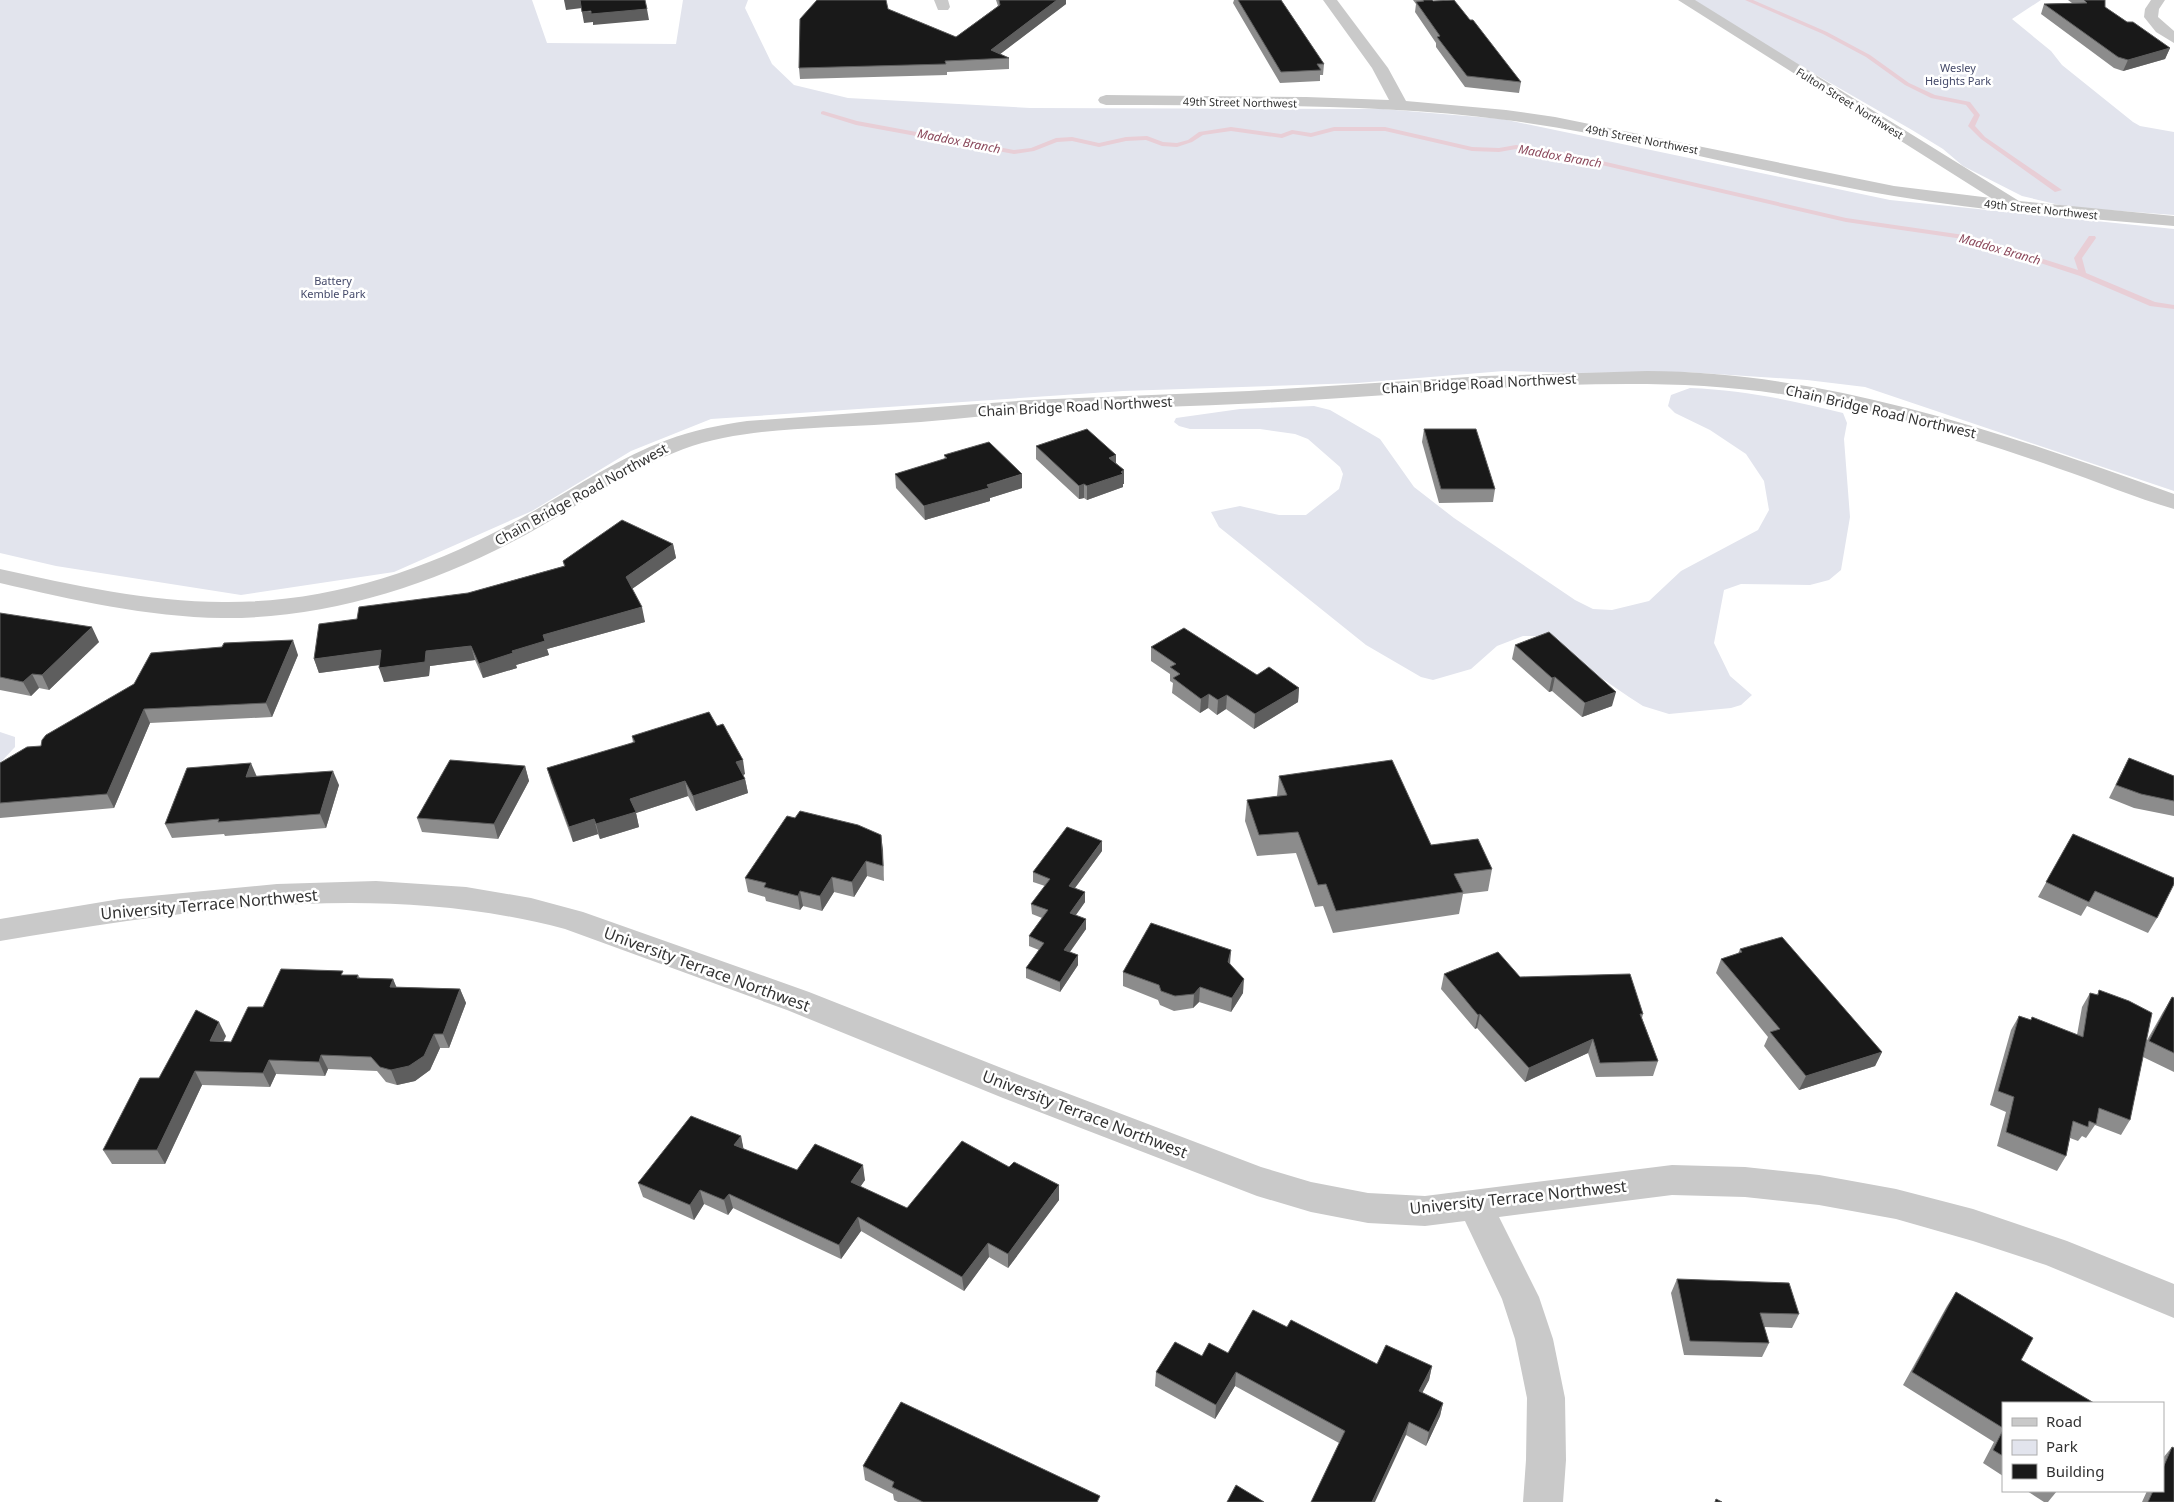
<svg xmlns="http://www.w3.org/2000/svg" width="2174" height="1502" font-family="'Noto Sans',sans-serif">
	<style>
		.green { fill: #e2e4ed }
		.lines { fill: none; stroke-linecap: round; stroke-linejoin: round }
		.stream { fill: #e8ced6; fill-rule: evenodd }
		.street { fill: #c9c9c9; fill-rule: evenodd }
		.wall { fill: #8c8c8c }
		.shaded-wall { fill: #5e5e5e }
		.building { fill: #191919; stroke: #5e5e5e }
		.labels { text-anchor: middle; dominant-baseline: central; stroke-width: 5; stroke-linejoin: round; paint-order: stroke }
		.far-park-label { font-size: 11px; fill: #444969; stroke: #fff }
		.far-street-label { font-size: 11px; fill: #323232; stroke: #fff }
		.far-water-label { font-size: 12px; font-style: italic; fill: #8b485b; stroke: #fff }
		.street-label { font-size: 14px; fill: #323232; stroke: #fff }
		.near-street-label { font-size: 16px; fill: #323232; stroke: #fff }
	</style>
	<rect width="100%" height="100%" fill="#fff"/>
	<g class="green">
		<polygon points="0,0 532,0 547,43 676,44 683,0 748,0 745,8 772,64 794,85 848,98 1030,108 1383,109 1502,119 1890,200 2174,229 2174,491 1865,387 1807,380 1685,372 1575,373 1504,371 1357,383 1123,391 711,419 631,451 532,511 394,572 241,595 56,566 0,553"/>
		<polygon points="1694,0 2041,0 2012,19 2051,51 2062,65 2133,122 2140,126 2174,132 2174,215 2068,207 2022,196 1963,166 1943,149 1912,130 1780,54"/>
		<path d="M 1690,388 C 1744,390 1790,400 1843,413 L 1847,423 L 1844,439 L 1850,517 L 1841,570 L 1829,580 L 1810,585 L 1741,584 L 1724,590 L 1714,643 L 1730,676 L 1752,695 L 1741,705 L 1731,708 L 1669,714 L 1643,706 L 1629,697 L 1540,636 L 1523,636 L 1497,646 L 1471,669 L 1433,680 L 1421,677 L 1366,645 L 1219,527 L 1211,512 L 1240,506 L 1279,515 L 1306,515 L 1339,489 L 1343,474 L 1340,467 L 1308,439 L 1295,434 L 1260,429 L 1190,429 L 1179,426 L 1174,422 L 1176,418 L 1240,409 L 1314,406 L 1330,410 L 1380,439 L 1414,487 L 1454,518 L 1575,600 L 1593,609 L 1612,610 L 1649,601 L 1681,571 L 1758,530 L 1769,510 L 1764,481 L 1746,454 L 1710,430 L 1675,413 L 1668,406 L 1671,395 Z"/>
		<polygon points="0,732 15,737 15,747 0,763"/>
	</g>
	<g class="lines">
		<g class="stream">
			<polygon points="1745,0 1753,0 1827,32 1870,55 1909,83 1935,95 1970,102 1980,115 1975,126 1985,137 2062,190 2055,192 1981,139 1968,126 1974,115 1966,105 1931,98 1905,85 1866,57 1823,34"/>
			<polygon points="823,111 857,121 1014,150 1031,148 1056,138 1072,137 1099,143 1126,137 1147,136 1163,142 1177,143 1188,140 1199,132 1231,127 1281,134 1292,130 1311,133 1334,127 1385,127 1472,147 1499,148 1516,145 1563,152 1846,218 1971,236 2078,270 2074,258 2089,236 2095,236 2096,238 2082,258 2086,273 2155,302 2174,305 2174,309 2150,306 2080,276 1970,240 1846,222 1563,156 1516,149 1499,152 1472,151 1385,131 1334,131 1311,137 1293,134 1282,138 1231,131 1203,135 1192,142 1177,147 1162,146 1146,140 1126,141 1099,147 1072,141 1057,142 1034,151 1014,154 856,125 821,114 821,112"/>
		</g>
		<g class="street">
			<polygon points="934,0 948,0 950,7 948,10 938,10"/>
			<path d="M 1323,0 L 1337,0 L 1388,68 L 1406,101 L 1506,110 L 1555,117 L 1894,186 L 1991,198 L 1678,0 L 1695,0 L 2019,201 L 2174,216 L 2174,226 C 2081,218 1987,212 1894,196 C 1764,174 1637,137 1506,120 C 1374,103 1239,106 1106,105 L 1100,103 L 1098,100 L 1100,97 L 1106,95 L 1306,97 L 1389,100 L 1372,68 Z"/>
			<polygon points="2151,0 2165,0 2159,9 2158,17 2174,31 2174,43 2156,32 2144,17 2145,9"/>
			<path d="M 1647,371 C 1830,372 2003,433 2174,494 L 2174,509 C 2135,498 2096,481 2057,468 C 1969,437 1879,409 1787,395 C 1712,383 1638,383 1563,385 C 1454,389 1346,399 1238,404 C 1163,408 1088,408 1013,413 C 972,417 931,422 890,424 C 834,428 778,427 723,438 C 648,452 579,508 512,542 C 423,588 323,619 222,618 C 147,617 73,600 0,583 L 0,569 C 73,585 148,602 223,602 C 322,603 416,574 503,528 C 557,500 610,461 667,440 C 693,430 720,425 747,421 L 1030,400 L 1249,391 L 1484,376 Z"/>
			<path d="M 376,881 L 466,887 L 531,898 L 583,912 L 809,992 L 1027,1078 L 1261,1167 L 1311,1182 L 1368,1193 L 1425,1196 L 1672,1165 L 1745,1167 L 1819,1175 L 1896,1189 L 1973,1209 L 2067,1241 L 2174,1284 L 2174,1318 L 2046,1265 L 1973,1241 L 1896,1219 L 1819,1205 L 1745,1197 L 1672,1195 L 1499,1217 L 1539,1297 L 1553,1339 L 1565,1398 L 1566,1460 L 1563,1502 L 1523,1502 L 1526,1460 L 1527,1398 L 1515,1339 L 1502,1299 L 1465,1221 L 1425,1226 L 1368,1223 L 1311,1212 L 1257,1196 L 1003,1098 L 787,1010 L 565,929 C 382,880 184,910 0,941 L 0,919 L 120,899 L 277,884 Z"/>
		</g>
	</g>
	<g class="wall">
		<polygon points="996,0 1066,0 1066,4 1000,54 1009,58 1009,69 947,72 947,75 800,79 799,68 888,9 956,37 998,6"/>
		<polygon points="1234,0 1281,0 1324,64 1323,75 1320,75 1320,81 1280,83 1233,3"/>
		<polygon points="1413,0 1432,0 1433,1 1470,20 1521,82 1519,93 1465,87 1436,47 1436,43 1415,12 1416,4"/>
		<polygon points="2068,0 2105,0 2105,7 2127,22 2170,48 2165,59 2123,71 2114,68 2041,14 2044,4 2072,3"/>
		<polygon points="1424,429 1495,489 1493,502 1439,503 1422,442"/>
		<polygon points="1036,446 1116,455 1116,463 1124,470 1124,484 1123,484 1123,487 1087,500 1084,498 1079,499 1036,459"/>
		<polygon points="944,455 1022,488 990,498 990,501 925,520 896,488 895,474 945,459"/>
		<polygon points="673,544 676,558 632,589 645,622 547,649 549,655 516,665 517,668 483,678 475,660 430,666 429,676 384,682 380,665 319,673 314,659 357,619 468,593 564,566 563,561"/>
		<polygon points="0,613 99,642 49,690 39,688 31,696 0,690"/>
		<polygon points="1515,645 1612,706 1582,717 1552,691 1549,692 1512,659"/>
		<polygon points="1151,647 1257,675 1299,688 1298,702 1254,729 1226,709 1217,715 1208,708 1200,713 1172,693 1173,683 1170,681 1170,674 1151,661"/>
		<polygon points="298,655 272,717 150,723 114,808 0,818 0,763 41,746 134,684"/>
		<polygon points="717,726 745,774 743,775 745,779 748,793 696,811 688,796 636,813 639,827 600,839 598,834 573,842 551,782 547,768 633,743 632,736"/>
		<polygon points="2129,758 2174,776 2174,816 2134,808 2109,798"/>
		<polygon points="525,766 529,781 498,839 422,832 417,818"/>
		<polygon points="1279,776 1431,845 1492,869 1488,891 1463,894 1459,914 1333,933 1323,906 1315,907 1296,853 1257,856 1245,821 1247,800 1277,796"/>
		<polygon points="257,777 339,785 326,828 225,836 224,834 172,838 165,824"/>
		<polygon points="2073,834 2157,918 2148,933 2087,906 2081,916 2038,897"/>
		<polygon points="881,835 884,881 867,876 854,897 834,892 822,911 803,906 800,910 766,901 765,897 748,892 745,878"/>
		<polygon points="1102,851 1075,888 1085,892 1085,902 1076,915 1086,929 1070,952 1078,955 1078,965 1060,992 1026,978 1026,968 1039,950 1029,946 1029,936 1042,918 1032,914 1031,904 1045,886 1033,882 1033,872"/>
		<polygon points="1740,949 1882,1052 1875,1066 1799,1090 1764,1046 1768,1037 1716,973 1721,959 1738,954"/>
		<polygon points="1230,963 1243,993 1231,1012 1199,1002 1193,1008 1174,1011 1160,1005 1158,1000 1123,986 1123,972"/>
		<polygon points="1444,974 1520,977 1643,1014 1642,1018 1658,1061 1653,1076 1596,1077 1588,1053 1525,1082 1477,1028 1475,1029 1441,989"/>
		<polygon points="345,975 358,975 360,978 393,979 396,987 460,989 466,1003 449,1048 440,1048 430,1070 415,1081 397,1085 386,1082 377,1071 328,1069 325,1076 276,1074 270,1087 202,1085 165,1164 112,1164 103,1150 159,1078 226,1036 223,1041 231,1042 263,1007"/>
		<polygon points="2099,990 2146,1042 2163,1012 2172,997 2174,998 2174,1072 2143,1057 2130,1120 2121,1135 2095,1125 2086,1138 2082,1136 2078,1141 2070,1138 2066,1156 2057,1171 1997,1146 2006,1112 1990,1105 2011,1030 2019,1016 2031,1020 2032,1017 2077,1035 2082,1007 2090,993 2097,995"/>
		<polygon points="741,1136 743,1149 797,1170 865,1180 860,1187 907,1208 1059,1200 1008,1268 989,1257 964,1291 861,1231 841,1259 733,1208 728,1215 704,1204 694,1220 643,1197 638,1183"/>
		<polygon points="1677,1279 1799,1314 1792,1328 1764,1327 1769,1343 1762,1357 1684,1355 1671,1293"/>
		<polygon points="1956,1292 2021,1360 2003,1403 2003,1476 1983,1463 1994,1442 1903,1385 1947,1306"/>
		<polygon points="1228,1353 1377,1364 1432,1366 1429,1380 1422,1392 1443,1403 1440,1416 1426,1446 1406,1435 1339,1443 1235,1386 1215,1419 1155,1386 1156,1372 1202,1356"/>
		<polygon points="2172,1447 2174,1502 2142,1502 2147,1491 2163,1491 2163,1458"/>
		<polygon points="863,1466 1099,1502 898,1502 894,1500 893,1494 865,1480"/>
		<polygon points="2027,1491 2057,1491 2048,1502 2044,1502"/>
	</g>
	<g class="shaded-wall">
		<polygon points="564,0 580,0 582,8 566,10"/>
		<polygon points="1057,0 1066,0 1066,4 995,58 991,50"/>
		<polygon points="647,9 649,20 593,25 593,22 584,23 582,12"/>
		<polygon points="2170,48 2165,59 2123,71 2128,60"/>
		<polygon points="1116,455 1116,469 1109,458"/>
		<polygon points="1124,470 1124,484 1123,484 1123,487 1087,500 1087,486"/>
		<polygon points="1022,474 1022,488 990,498 990,501 925,520 924,506"/>
		<polygon points="1084,484 1084,498 1079,499 1079,486"/>
		<polygon points="673,544 676,558 629,591 626,577"/>
		<polygon points="642,607 645,622 547,649 549,655 516,665 517,668 483,678 479,664 512,651 543,635"/>
		<polygon points="92,627 99,642 49,690 42,675"/>
		<polygon points="293,640 298,655 272,717 266,703"/>
		<polygon points="471,646 475,660 430,666 429,676 384,682 379,668 426,651"/>
		<polygon points="381,650 386,664 319,673 314,659"/>
		<polygon points="32,674 39,688 31,696 23,682"/>
		<polygon points="1555,677 1552,691 1549,692 1552,678"/>
		<polygon points="1299,688 1298,702 1254,729 1255,714"/>
		<polygon points="1616,692 1612,706 1582,717 1585,703"/>
		<polygon points="1209,694 1208,708 1200,713 1201,699"/>
		<polygon points="1227,695 1226,709 1217,715 1218,700"/>
		<polygon points="144,709 150,723 114,808 107,794"/>
		<polygon points="743,760 745,774 739,777 736,762"/>
		<polygon points="251,763 257,777 246,777"/>
		<polygon points="525,766 529,781 498,839 494,824"/>
		<polygon points="333,771 339,785 326,828 320,814"/>
		<polygon points="745,779 748,793 696,811 693,796"/>
		<polygon points="685,781 688,796 636,813 639,827 600,839 596,824 630,799"/>
		<polygon points="594,819 598,834 573,842 569,827"/>
		<polygon points="881,835 883,850 884,881 883,866"/>
		<polygon points="1102,841 1102,851 1069,896 1069,886"/>
		<polygon points="866,861 867,876 854,897 852,882"/>
		<polygon points="832,877 834,892 822,911 820,896"/>
		<polygon points="800,891 803,906 800,910 798,896"/>
		<polygon points="1085,892 1085,902 1070,923 1070,913"/>
		<polygon points="1086,919 1086,929 1064,960 1064,950"/>
		<polygon points="1231,950 1230,965 1228,962"/>
		<polygon points="1078,955 1078,965 1060,992 1060,982"/>
		<polygon points="393,979 399,993 390,987"/>
		<polygon points="1244,979 1243,993 1231,1012 1232,998"/>
		<polygon points="1200,987 1199,1002 1193,1008 1194,994"/>
		<polygon points="460,989 466,1003 449,1048 443,1034"/>
		<polygon points="1480,1014 1477,1028 1475,1029 1478,1015"/>
		<polygon points="219,1022 226,1036 217,1055 210,1041"/>
		<polygon points="434,1034 440,1048 430,1070 415,1081 397,1085 391,1070"/>
		<polygon points="1593,1039 1588,1053 1525,1082 1529,1068"/>
		<polygon points="1882,1052 1875,1066 1799,1090 1806,1076"/>
		<polygon points="321,1055 328,1069 325,1076 319,1062"/>
		<polygon points="269,1060 276,1074 270,1087 263,1073"/>
		<polygon points="195,1071 202,1085 165,1164 157,1150"/>
		<polygon points="741,1136 744,1151 734,1145"/>
		<polygon points="863,1165 865,1180 853,1197 851,1182"/>
		<polygon points="1059,1185 1059,1200 1008,1268 1008,1254"/>
		<polygon points="700,1190 704,1204 694,1220 690,1205"/>
		<polygon points="729,1194 733,1208 728,1215 724,1200"/>
		<polygon points="858,1217 861,1231 841,1259 839,1245"/>
		<polygon points="988,1243 989,1257 964,1291 962,1277"/>
		<polygon points="1432,1366 1429,1380 1416,1405 1419,1391"/>
		<polygon points="1236,1372 1235,1386 1215,1419 1216,1405"/>
		<polygon points="1443,1403 1440,1416 1426,1446 1429,1432"/>
		<polygon points="1409,1422 1406,1435 1375,1502 1372,1502"/>
	</g>
	<g class="building">
		<polygon points="580,0 645,0 647,9 591,14 591,11 582,12"/>
		<polygon points="817,0 886,0 888,9 956,37 1000,5 999,0 1057,0 991,50 1009,58 945,61 946,64 799,68 800,19"/>
		<polygon points="1238,0 1281,0 1324,64 1317,64 1321,70 1281,72"/>
		<polygon points="1423,0 1432,0 1433,1 1454,0 1470,20 1473,20 1521,82 1467,76 1437,37 1440,36 1416,2 1424,1"/>
		<polygon points="2084,0 2105,0 2105,7 2127,22 2133,22 2170,48 2128,60 2118,57 2044,4 2087,3"/>
		<polygon points="1087,429 1116,455 1109,458 1124,470 1121,472 1123,474 1087,486 1084,484 1079,486 1036,446"/>
		<polygon points="1424,429 1476,429 1495,489 1441,489"/>
		<polygon points="989,442 1022,474 987,485 989,488 924,506 895,474 947,458 944,455"/>
		<polygon points="622,520 673,544 626,577 642,607 543,635 545,641 512,651 513,653 479,664 471,646 426,651 425,662 379,668 381,650 314,659 319,624 357,619 359,607 468,593 565,566 563,561"/>
		<polygon points="0,613 92,627 42,675 32,674 23,682 0,677"/>
		<polygon points="1184,628 1257,675 1269,667 1299,688 1255,714 1227,695 1218,700 1209,694 1201,699 1173,678 1180,674 1170,667 1176,664 1151,647"/>
		<polygon points="1549,632 1616,692 1585,703 1555,677 1552,678 1515,645"/>
		<polygon points="293,640 266,703 144,709 107,794 0,803 0,763 27,747 41,746 42,740 46,735 134,684 151,653 222,647 224,643"/>
		<polygon points="709,712 717,726 723,724 743,760 736,762 745,779 693,796 685,781 630,799 636,812 596,824 594,819 569,827 547,768 635,742 632,736"/>
		<polygon points="2129,758 2174,776 2174,801 2141,794 2116,785"/>
		<polygon points="450,760 525,766 494,824 417,818"/>
		<polygon points="1392,760 1431,845 1478,839 1492,869 1454,874 1463,892 1336,911 1326,884 1318,885 1298,832 1259,835 1247,800 1287,795 1279,776"/>
		<polygon points="251,763 246,777 333,771 320,814 218,822 219,819 165,824 187,768"/>
		<polygon points="800,811 858,825 881,835 883,866 866,861 852,882 832,877 820,896 800,891 798,896 764,887 766,883 745,878 787,816 795,818"/>
		<polygon points="1067,827 1102,841 1069,886 1085,892 1070,913 1086,919 1064,950 1078,955 1060,982 1026,968 1044,943 1029,936 1048,910 1031,904 1050,879 1033,872"/>
		<polygon points="2073,834 2174,878 2174,884 2157,918 2095,891 2089,902 2046,882"/>
		<polygon points="1151,923 1231,950 1228,962 1244,979 1232,998 1200,987 1194,994 1175,996 1161,991 1159,985 1123,972"/>
		<polygon points="1782,937 1882,1052 1806,1076 1770,1032 1780,1029 1721,959 1742,952 1740,949"/>
		<polygon points="1498,952 1520,977 1630,974 1643,1014 1640,1014 1658,1061 1600,1063 1593,1039 1529,1068 1480,1014 1478,1015 1444,974"/>
		<polygon points="281,969 343,971 341,975 358,975 357,978 393,979 390,987 460,989 443,1034 434,1034 424,1056 409,1066 391,1070 380,1067 371,1057 321,1055 319,1062 269,1060 263,1073 195,1071 157,1150 103,1150 140,1078 159,1078 196,1010 219,1022 210,1041 231,1042 248,1007 263,1007"/>
		<polygon points="2099,990 2129,1001 2152,1013 2130,1120 2099,1108 2096,1124 2089,1121 2088,1127 2073,1121 2066,1156 2006,1132 2014,1097 1998,1091 2019,1016 2031,1020 2032,1017 2083,1037 2090,993 2098,995"/>
		<polygon points="2172,997 2174,998 2174,1053 2149,1041"/>
		<polygon points="691,1116 741,1136 734,1145 797,1170 815,1144 863,1165 851,1182 907,1208 962,1141 1009,1167 1014,1162 1059,1185 1008,1254 988,1243 962,1277 858,1217 839,1245 729,1194 724,1200 700,1190 690,1205 638,1183"/>
		<polygon points="1677,1279 1789,1283 1799,1314 1760,1313 1769,1343 1690,1341"/>
		<polygon points="1956,1292 2033,1338 2021,1360 2094,1403 2003,1403 2003,1428 1912,1372"/>
		<polygon points="1253,1310 1287,1327 1291,1320 1377,1364 1386,1345 1432,1366 1419,1391 1443,1403 1429,1432 1409,1422 1372,1502 1311,1502 1345,1431 1236,1372 1216,1405 1156,1372 1175,1342 1202,1356 1209,1343 1228,1353"/>
		<polygon points="901,1402 1100,1496 1097,1502 923,1502 892,1487 894,1482 863,1466"/>
		<polygon points="2003,1430 2003,1456 1993,1450"/>
		<polygon points="2172,1447 2174,1448 2174,1502 2148,1502 2153,1491 2163,1491 2163,1468"/>
		<polygon points="1236,1485 1264,1502 1227,1502"/>
		<polygon points="1716,1499 1722,1502 1715,1502"/>
	</g>
	<g class="labels">
		<g class="far-park-label">
			<text x="1958" y="67">Wesley<tspan x="1958" dy="13">Heights Park</tspan></text>
			<text x="333" y="280">Battery<tspan x="333" dy="13">Kemble Park</tspan></text>
		</g>
		<g class="far-street-label">
			<text transform="translate(1240 102) rotate(1)">49th Street Northwest</text>
			<text transform="translate(1850 103) rotate(32)">Fulton Street Northwest</text>
			<text transform="translate(1642 139) rotate(11)">49th Street Northwest</text>
			<text transform="translate(2041 209) rotate(6)">49th Street Northwest</text>
		</g>
		<g class="far-water-label">
			<text transform="translate(959 141) rotate(11)">Maddox Branch</text>
			<text transform="translate(1560 156) rotate(10)">Maddox Branch</text>
			<text transform="translate(2000 249) rotate(16)">Maddox Branch</text>
		</g>
		<g class="street-label">
			<text transform="translate(1479 383) rotate(-3)">Chain Bridge Road Northwest</text>
			<text transform="translate(1075 406) rotate(-3)">Chain Bridge Road Northwest</text>
			<text transform="translate(1881 411) rotate(13)">Chain Bridge Road Northwest</text>
			<text transform="translate(581 494) rotate(-29)">Chain Bridge Road Northwest</text>
		</g>
		<g class="near-street-label">
			<text transform="translate(209 904) rotate(-5)">University Terrace Northwest</text>
			<text transform="translate(707 969) rotate(20)">University Terrace Northwest</text>
			<text transform="translate(1085 1114) rotate(21)">University Terrace Northwest</text>
			<text transform="translate(1518 1197) rotate(-6)">University Terrace Northwest</text>
		</g>
	</g>
	<rect x="2002" y="1402" width="162" height="90" fill="#ffffff" stroke="#adadad"/>
	<rect x="2012" y="1418" width="25" height="8" fill="#c9c9c9" stroke="#adadad"/>
	<text x="2046" y="1427" font-size="15" fill="#323232">Road</text>
	<rect x="2012" y="1440" width="25" height="15" fill="#e2e4ed" stroke="#adadad"/>
	<text x="2046" y="1452" font-size="15" fill="#323232">Park</text>
	<rect x="2012" y="1464" width="25" height="15" fill="#191919" stroke="#adadad"/>
	<text x="2046" y="1477" font-size="15" fill="#323232">Building</text>
</svg>
